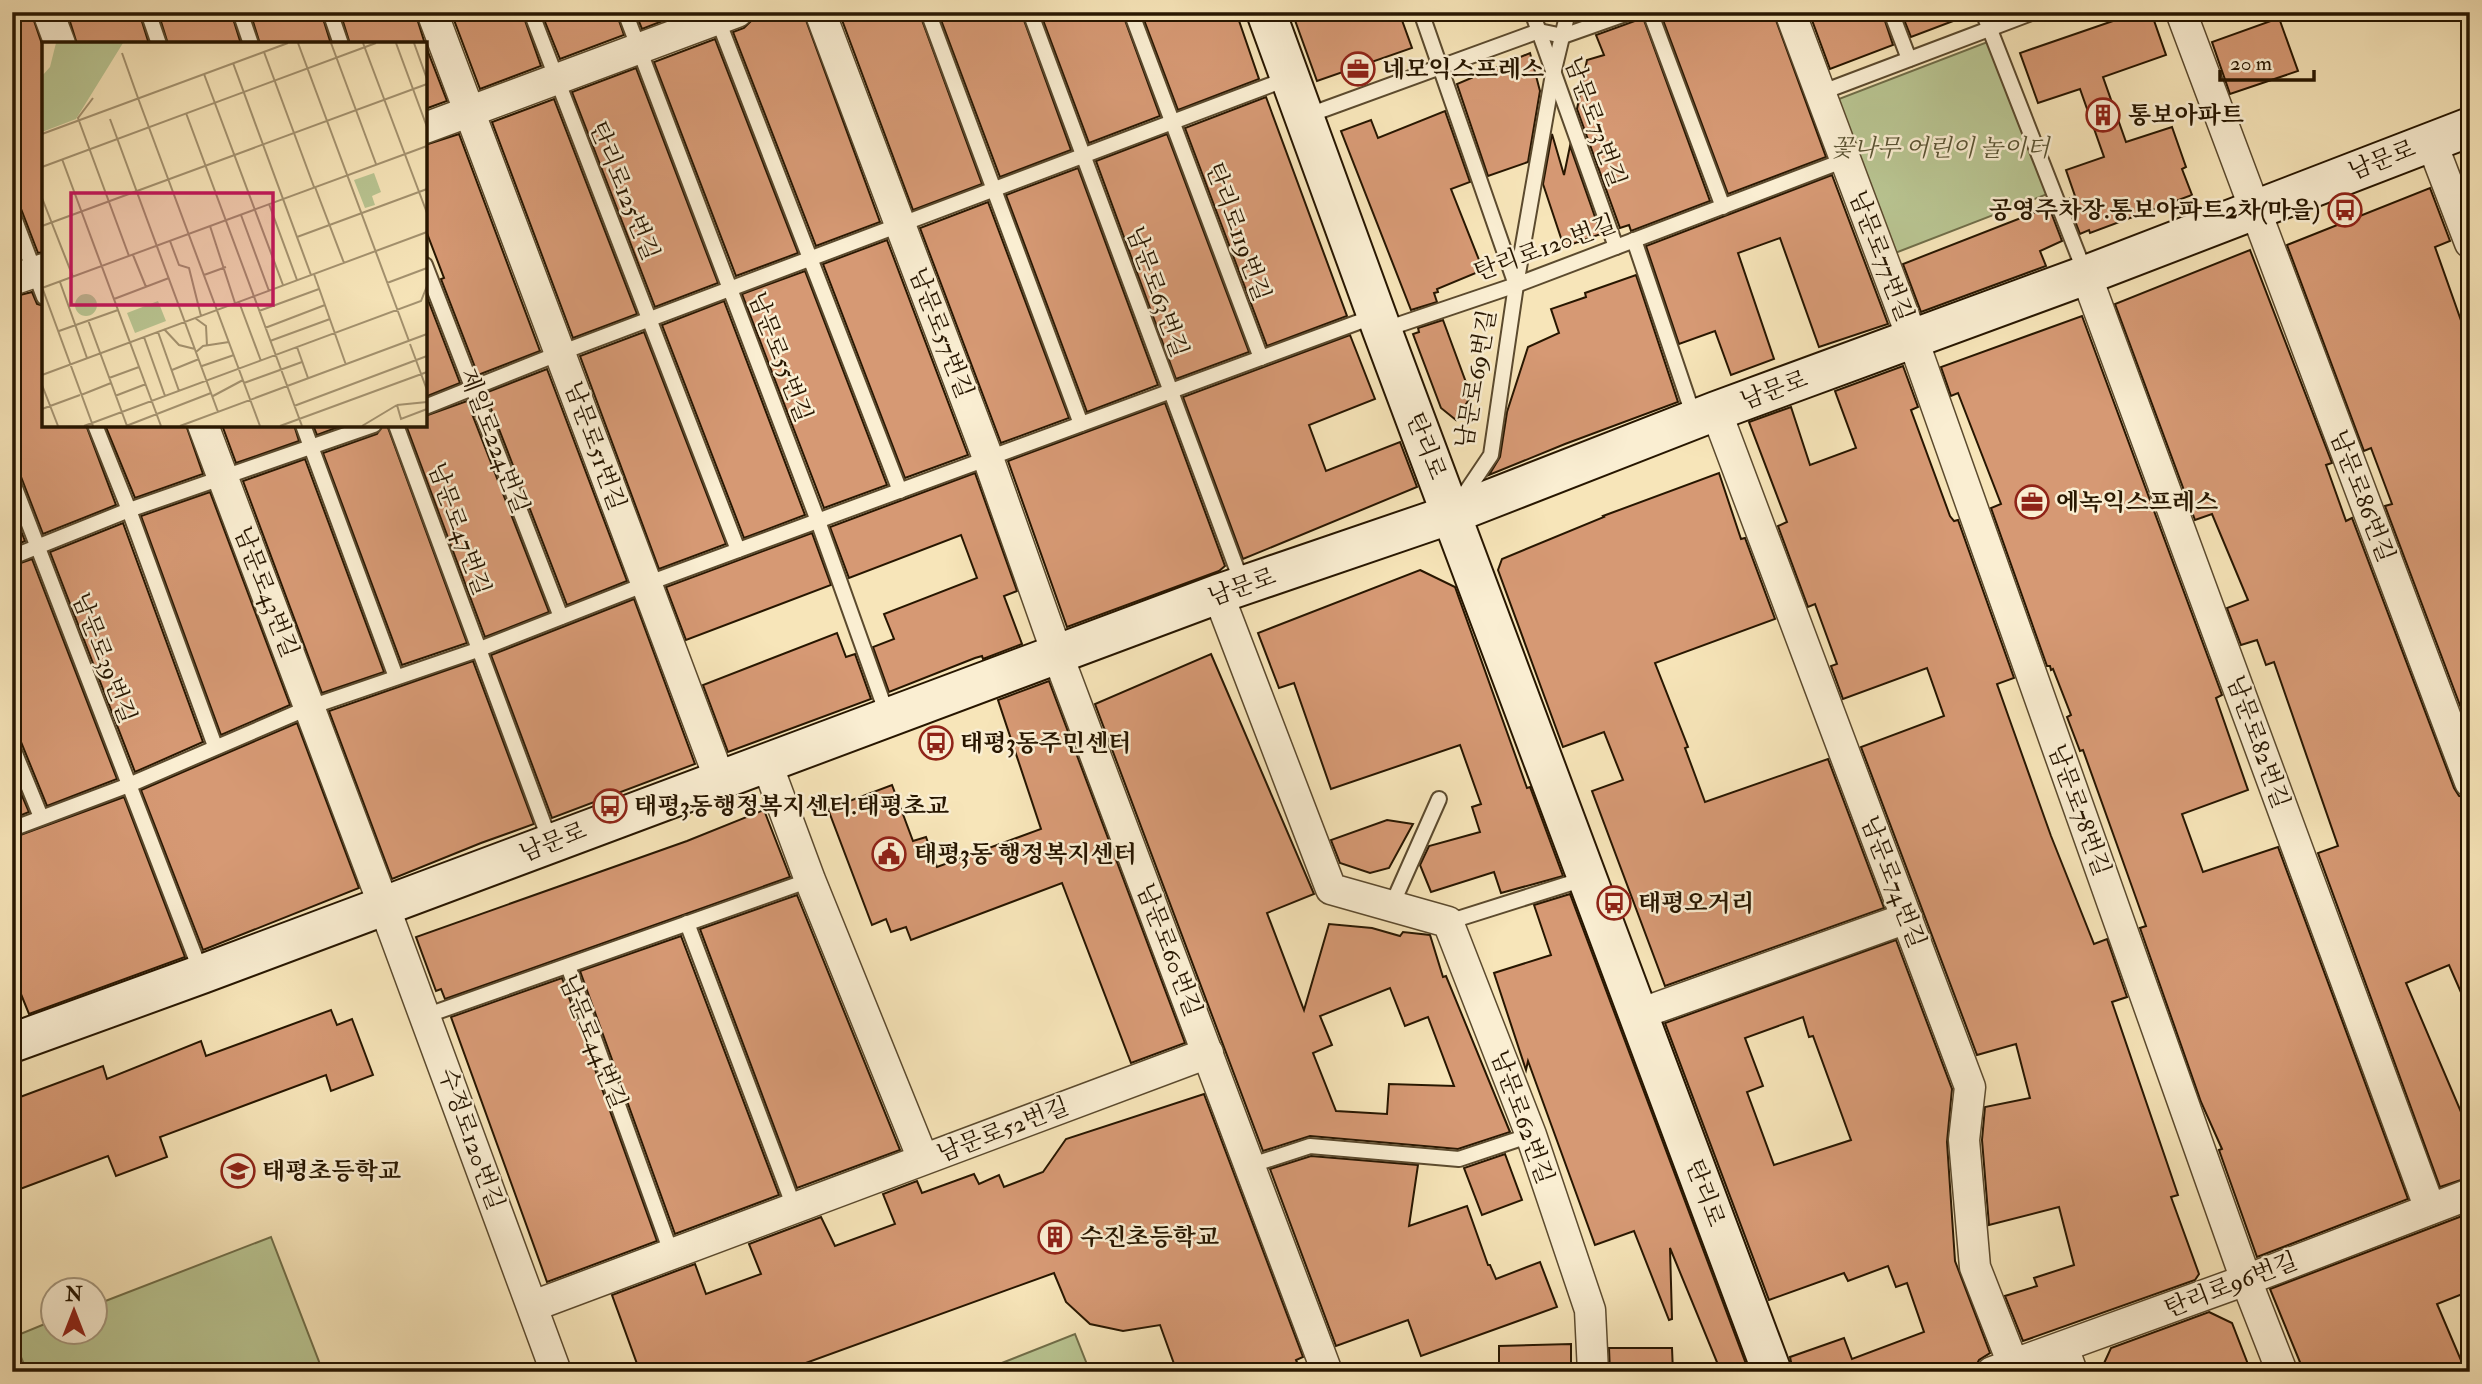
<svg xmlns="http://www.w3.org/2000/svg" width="2482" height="1384" font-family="'IM FELL Double Pica','Noto Serif KR',serif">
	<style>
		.green { fill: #b9c592; stroke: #706e49; stroke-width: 2 }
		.building { fill: #d69974; stroke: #271600; stroke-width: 2; fill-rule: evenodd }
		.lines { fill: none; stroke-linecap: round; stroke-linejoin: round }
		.service-casing { stroke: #5b4a2e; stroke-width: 18 }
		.minor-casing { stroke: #5b4a2e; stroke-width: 33 }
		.secondary-casing { stroke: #271600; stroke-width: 42 }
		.service { stroke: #faeed2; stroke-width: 14 }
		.minor { stroke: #faeed2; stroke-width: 30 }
		.secondary { stroke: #faeed2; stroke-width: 38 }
		.labels { text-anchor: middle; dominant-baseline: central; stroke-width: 5; stroke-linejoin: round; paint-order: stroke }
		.poi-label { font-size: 24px; font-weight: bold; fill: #271600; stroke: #faeed2; text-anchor: start }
		.street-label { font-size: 24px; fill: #271600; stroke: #faeed2 }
		.park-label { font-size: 24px; font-style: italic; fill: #5a5333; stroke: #faeed2 }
		.inset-road { fill: none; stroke: #a4926f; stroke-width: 2 }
		.view { fill: #c2185b; fill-opacity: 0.15; stroke: #c2185b; stroke-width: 3.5 }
		.inset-edge { fill: none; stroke: #271600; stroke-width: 3.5 }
	</style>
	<rect width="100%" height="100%" fill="#f7e5b9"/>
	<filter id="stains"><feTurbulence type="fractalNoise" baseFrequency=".00286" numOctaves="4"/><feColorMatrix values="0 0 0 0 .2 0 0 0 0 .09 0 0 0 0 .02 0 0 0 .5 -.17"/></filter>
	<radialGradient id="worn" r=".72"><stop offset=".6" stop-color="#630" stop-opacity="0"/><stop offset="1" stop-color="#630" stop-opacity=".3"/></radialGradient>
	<g class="green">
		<polygon points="1990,41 2050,193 1890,255 1831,102"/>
		<polygon points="271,1237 323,1372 27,1372 13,1337 52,1321 52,1332 94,1332 95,1305"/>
		<polygon points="1075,1334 1090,1372 979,1372"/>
	</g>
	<g class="building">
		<polygon points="12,12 31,12 44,50 44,252 38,253 21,209 12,203"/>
		<polygon points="67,12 139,12 149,44 77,44"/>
		<polygon points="158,12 231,12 241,44 168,44"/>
		<polygon points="250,12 321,12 331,44 260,44"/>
		<polygon points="340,12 415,12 425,44 350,44"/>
		<polygon points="451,12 522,12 541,66 480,89"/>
		<polygon points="541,12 616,12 624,35 560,59"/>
		<polygon points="635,12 686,12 642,29"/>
		<polygon points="773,12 803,12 880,222 816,246 733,32 744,28 752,20"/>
		<polygon points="839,12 919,12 982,184 913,210"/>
		<polygon points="938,12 1021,12 1071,150 1000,177"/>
		<polygon points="1040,12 1122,12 1160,116 1089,143"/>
		<polygon points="1141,12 1236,12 1259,79 1178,110"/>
		<polygon points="1292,12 1399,12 1412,48 1317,81"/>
		<polygon points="1641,12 1710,201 1631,231 1629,225 1620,228 1577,109 1587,60 1604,55 1596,35 1635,21"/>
		<polygon points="1660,12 1773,12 1826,157 1728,194"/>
		<polygon points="1809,12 1882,12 1893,45 1830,69"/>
		<polygon points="1901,12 1969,12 1969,15 1911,37"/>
		<polygon points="2139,12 2151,12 2166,55 2103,77 2126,142 2172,127 2186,167 2182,169 2192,195 2090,233 2089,230 2080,234 2067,200 2075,196 2066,170 2104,157 2080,89 2038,103 2020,53"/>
		<polygon points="2279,18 2298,71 2230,94 2212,42"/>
		<polygon points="715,39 798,253 736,276 654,62"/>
		<polygon points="425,44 447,101 425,109"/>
		<polygon points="1530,53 1540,91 1528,162 1488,176 1457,84"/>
		<polygon points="636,68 718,283 655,307 572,92"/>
		<polygon points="1266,97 1347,316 1267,346 1185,128"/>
		<polygon points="554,99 637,314 573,338 492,122"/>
		<polygon points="1445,111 1470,182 1451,189 1483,270 1437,289 1438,292 1434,293 1437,302 1411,310 1341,131 1371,120 1378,138"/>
		<polygon points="459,134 540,351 478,375 441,279 444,278 425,228 425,145"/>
		<polygon points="1167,134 1249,352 1176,379 1096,161"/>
		<polygon points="1552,134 1564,175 1570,146 1601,234 1564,247 1543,184"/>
		<polygon points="1078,168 1158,385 1087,412 1006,195"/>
		<polygon points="1832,175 1888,324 1819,347 1780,238 1738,253 1774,359 1731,375 1715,331 1679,344 1646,246"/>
		<polygon points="2430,188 2450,241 2435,247 2470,346 2470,732 2385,506 2392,504 2371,448 2364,451 2287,245"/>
		<polygon points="988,202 1069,418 1001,443 920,228"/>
		<polygon points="2049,207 2062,241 2040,251 2046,266 1921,312 1903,264"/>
		<polygon points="887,240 968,455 905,478 823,264"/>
		<polygon points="2250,250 2332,463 2326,465 2346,521 2352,518 2454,788 2459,796 2470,799 2470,1013 2449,965 2406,983 2470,1133 2470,1177 2440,1187 2318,853 2338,846 2274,662 2266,665 2257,640 2241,645 2227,608 2248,600 2212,514 2195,520 2115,304"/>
		<polygon points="805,271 887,485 824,508 742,294"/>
		<polygon points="1636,275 1678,402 1565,444 1489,475 1500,457 1507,412 1528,347 1559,333 1551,309 1586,297 1585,293"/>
		<polygon points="32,292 37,304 44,306 44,425 86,425 116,505 43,534 21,477 12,471 12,297"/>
		<polygon points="425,292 460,383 425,397"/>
		<polygon points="724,301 805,515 744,538 662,325"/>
		<polygon points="2082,316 2222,695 2216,698 2248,790 2182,814 2203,872 2278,847 2408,1199 2257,1257 2219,1150 2222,1149 2201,1102 2140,928 2146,926 2116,842 2083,750 2080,751 2067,717 2071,715 2053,669 2051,670 2050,666 2047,666 1991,508 2001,504 1958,393 1951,396 1941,367"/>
		<polygon points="1443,320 1471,396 1456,420 1441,408 1413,334 1419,332 1418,328"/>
		<polygon points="644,332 726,544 659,569 580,356"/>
		<polygon points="1350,335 1375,399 1309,425 1326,471 1400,442 1417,487 1243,559 1183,397"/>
		<polygon points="1903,366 1918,407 1911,410 1950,516 1954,521 1958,520 2014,678 1997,684 2009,718 2051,836 2094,944 2107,939 2127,997 2112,1002 2178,1195 2171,1197 2199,1274 2195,1280 2023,1341 2005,1296 2037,1286 2034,1278 2074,1265 2059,1207 1989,1225 1982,1140 1985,1107 2030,1098 2016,1044 1977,1055 1861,747 1944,716 1927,668 1843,699 1831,666 1837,664 1815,604 1808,607 1778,526 1787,522 1749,422 1791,407 1810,465 1856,448 1835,391"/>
		<polygon points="547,369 627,581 567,605 485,393"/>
		<polygon points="467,401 549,612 485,637 406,425 425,425 425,416"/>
		<polygon points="1165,403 1225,566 1219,571 1067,627 1008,461"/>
		<polygon points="105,425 186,425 203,474 135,498"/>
		<polygon points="222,425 294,425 299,441 236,463"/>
		<polygon points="313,425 344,425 317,435"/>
		<polygon points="383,425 387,425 467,643 402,665 323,453 377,434"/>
		<polygon points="305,459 384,672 322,693 243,481"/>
		<polygon points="975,473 1017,591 1004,596 1022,644 983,659 982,656 975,658 889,692 873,647 894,639 884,614 977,578 961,535 849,578 830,527"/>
		<polygon points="1719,473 1741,539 1745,538 1775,619 1655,663 1688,747 1685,748 1705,802 1828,759 1884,908 1665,986 1592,791 1623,780 1604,732 1563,747 1498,570 1502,559 1604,517 1603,516"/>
		<polygon points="210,492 290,705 221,735 141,516"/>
		<polygon points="12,508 25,541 12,547"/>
		<polygon points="123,523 203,742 135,772 50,552"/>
		<polygon points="812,533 831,585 686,640 666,587"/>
		<polygon points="32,559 117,779 47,806 21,742 12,737 12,566"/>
		<polygon points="1420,570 1455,587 1527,788 1530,787 1563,876 1501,893 1494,872 1431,892 1420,865 1429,846 1480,832 1472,807 1481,804 1460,745 1331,789 1294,683 1279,688 1258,633"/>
		<polygon points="634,599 695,764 552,818 491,655"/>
		<polygon points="837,633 846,657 855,654 871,699 728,752 703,685"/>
		<path d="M 1211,654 L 1314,894 L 1267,913 L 1304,1010 L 1329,924 L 1372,928 L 1400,936 L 1403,932 L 1430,935 L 1443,977 L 1446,976 L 1510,1132 L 1458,1149 L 1310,1136 L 1263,1151 L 1095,704 ZM 1390,988 L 1405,1026 L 1428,1017 L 1454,1086 L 1389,1084 L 1387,1114 L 1336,1111 L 1313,1053 L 1332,1045 L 1320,1016 Z"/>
		<polygon points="473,661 534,824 481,843 392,879 329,711"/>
		<polygon points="1049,681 1185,1043 1131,1063 1062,883 911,940 906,927 891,932 886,919 872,925 828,809 892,785 913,841 926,837 937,867 1041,829 998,700"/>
		<polygon points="297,723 359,888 203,950 141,790"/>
		<polygon points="12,772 29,812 12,819"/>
		<polygon points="124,797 185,957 29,1014 12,972 12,838"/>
		<polygon points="764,810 790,877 445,999 441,989 436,991 416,937 687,841"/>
		<polygon points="1387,820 1413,824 1389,868 1370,873 1340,863 1331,840"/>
		<polygon points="1570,894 1749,1372 1721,1372 1670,1248 1672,1319 1669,1320 1634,1231 1595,1245 1528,1061 1526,1070 1494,973 1551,955 1534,905"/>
		<polygon points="797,895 900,1150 797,1188 700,929"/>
		<polygon points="681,936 779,1195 675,1234 580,971"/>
		<path d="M 1896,940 L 1952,1089 L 1947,1142 L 1955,1261 L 1990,1353 L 1979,1360 L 1973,1372 L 1793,1372 L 1790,1357 L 1844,1338 L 1852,1359 L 1924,1332 L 1907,1283 L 1896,1287 L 1888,1266 L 1848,1281 L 1844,1273 L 1769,1300 L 1665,1023 ZM 1803,1017 L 1809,1037 L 1813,1036 L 1851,1140 L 1774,1165 L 1747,1092 L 1763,1086 L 1745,1038 Z"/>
		<polygon points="562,978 657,1241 547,1282 451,1017"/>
		<polygon points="331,1010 337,1025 352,1019 373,1075 331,1091 326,1075 160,1137 167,1157 116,1176 108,1156 12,1192 12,1100 103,1066 107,1079 201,1041 206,1056"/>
		<polygon points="1204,1094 1303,1357 1296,1360 1301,1372 1177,1372 1160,1325 1123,1331 1090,1324 1066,1302 1054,1273 781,1372 640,1372 612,1295 695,1264 706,1294 761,1274 749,1244 821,1217 835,1246 895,1224 883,1194 917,1181 922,1193 974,1174 979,1184 999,1175 1004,1187 1043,1172 1066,1139"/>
		<polygon points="1505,1154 1522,1200 1482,1215 1464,1168"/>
		<polygon points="1311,1156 1418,1165 1409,1226 1467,1206 1488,1265 1490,1265 1496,1279 1540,1262 1557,1307 1421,1356 1408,1320 1336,1346 1270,1169"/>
		<polygon points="2470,1213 2470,1291 2437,1304 2466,1372 2304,1372 2270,1289"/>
		<polygon points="2209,1312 2232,1323 2251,1372 2100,1372 2111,1348"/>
		<polygon points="1571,1344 1571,1372 1499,1372 1499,1346"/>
		<polygon points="1609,1348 1672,1348 1673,1372 1610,1372"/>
	</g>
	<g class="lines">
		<defs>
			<g id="service">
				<polyline points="148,12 159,44"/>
				<polyline points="240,12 251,44"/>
				<polyline points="330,12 341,44"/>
				<polyline points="531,12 738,550"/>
				<polyline points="625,12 818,521 888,717"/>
				<polyline points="928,12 1081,424"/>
				<polyline points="1030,12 1242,583"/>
				<polyline points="1131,12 1261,358"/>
				<polyline points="1421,12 1515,282"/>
				<polyline points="1532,12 1616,247"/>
				<polyline points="1650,12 1723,207"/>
				<polyline points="1891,12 1909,59"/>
				<polyline points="1983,12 2086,275"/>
				<polyline points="716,15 900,491"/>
				<polyline points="1820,93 2034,12"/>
				<polyline points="1306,116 1539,31 1563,36 1631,12"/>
				<polyline points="12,212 44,297"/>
				<polyline points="1634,240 1694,417"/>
				<polyline points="425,265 561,617"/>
				<polyline points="1383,330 1516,285 1845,160"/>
				<polyline points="425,407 560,353 1289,78"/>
				<polyline points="95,425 129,510 215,746"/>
				<polyline points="303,425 396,677"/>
				<polyline points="396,425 550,841"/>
				<polyline points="12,480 201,972"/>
				<polyline points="1460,501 1491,455 1516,285 1553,74 1568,12"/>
				<polyline points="12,557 129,510 374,425"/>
				<polyline points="12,746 41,817"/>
				<polyline points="12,829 129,785 310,707 480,649 646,584 1375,316"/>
				<polyline points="1391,907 1439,799"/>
				<polyline points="1448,922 1587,878"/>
				<polyline points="687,923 794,1207"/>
				<polyline points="568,966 672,1255"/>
				<polyline points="425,1016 810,880"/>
				<polyline points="1249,1166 1310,1146 1459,1159 1531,1135"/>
			</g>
			<g id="minor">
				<polyline points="48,12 60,44"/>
				<polyline points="432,12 720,780"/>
				<polyline points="820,12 988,458 1058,656 1327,1372"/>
				<polyline points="1790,12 1913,340 2246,1280 2282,1372"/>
				<polyline points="2181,12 2470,782"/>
				<polyline points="425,128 737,12"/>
				<polyline points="2431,141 2470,243"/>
				<polyline points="2086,275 2430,1209"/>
				<polyline points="12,280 44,269"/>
				<polyline points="1716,411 1970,1087 1964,1140 1975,1267 2013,1364"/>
				<polyline points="203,425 384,906 556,1372"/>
				<polyline points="1218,594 1331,889 1448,922 1531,1135 1590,1310 1593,1372"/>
				<polyline points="767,764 810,880 923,1159"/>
				<polyline points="1639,1014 1907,918"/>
				<polyline points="533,1306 1208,1053"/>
				<polyline points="2063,1347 2072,1372"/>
				<polyline points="1992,1372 2246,1280 2470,1194"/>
			</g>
			<g id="secondary">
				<polyline points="1266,12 1382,330 1772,1372"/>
				<polyline points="12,1043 202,974 1218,594 1452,514 1716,411 2086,275 2470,127"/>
			</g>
		</defs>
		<use href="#service" class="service-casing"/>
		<use href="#minor" class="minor-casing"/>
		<use href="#secondary" class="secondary-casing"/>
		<use href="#service" class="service"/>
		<use href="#minor" class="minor"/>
		<use href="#secondary" class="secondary"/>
	</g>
	<defs>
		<symbol id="office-ring" viewBox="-11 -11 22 22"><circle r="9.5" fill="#faeed2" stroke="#8f2418" stroke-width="1.5"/><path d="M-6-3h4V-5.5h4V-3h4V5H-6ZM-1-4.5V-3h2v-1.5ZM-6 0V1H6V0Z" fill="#8f2418"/></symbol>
		<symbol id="building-ring" viewBox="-11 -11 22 22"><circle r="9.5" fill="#faeed2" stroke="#8f2418" stroke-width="1.5"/><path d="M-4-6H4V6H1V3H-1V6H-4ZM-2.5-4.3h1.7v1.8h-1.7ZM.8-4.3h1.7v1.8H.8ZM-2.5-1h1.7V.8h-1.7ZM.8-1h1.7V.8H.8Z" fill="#8f2418"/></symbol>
		<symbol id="bus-ring" viewBox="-11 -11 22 22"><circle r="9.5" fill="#faeed2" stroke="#8f2418" stroke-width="1.5"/><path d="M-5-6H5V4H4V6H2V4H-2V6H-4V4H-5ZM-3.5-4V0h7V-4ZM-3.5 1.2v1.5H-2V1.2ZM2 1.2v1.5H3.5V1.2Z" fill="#8f2418"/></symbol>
		<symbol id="civic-ring" viewBox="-11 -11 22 22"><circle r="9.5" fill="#faeed2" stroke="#8f2418" stroke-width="1.5"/><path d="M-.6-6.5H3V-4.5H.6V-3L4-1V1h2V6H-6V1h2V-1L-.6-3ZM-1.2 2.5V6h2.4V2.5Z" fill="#8f2418"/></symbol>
		<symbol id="school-ring" viewBox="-11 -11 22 22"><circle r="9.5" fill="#faeed2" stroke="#8f2418" stroke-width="1.5"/><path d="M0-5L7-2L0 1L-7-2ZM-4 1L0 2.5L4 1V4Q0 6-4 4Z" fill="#8f2418"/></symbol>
	</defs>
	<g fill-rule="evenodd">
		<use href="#office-ring" x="1339" y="50" width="38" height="38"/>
		<use href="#building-ring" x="2084" y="96" width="38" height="38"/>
		<use href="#bus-ring" x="2326" y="191" width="38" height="38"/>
		<use href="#office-ring" x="2013" y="483" width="38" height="38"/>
		<use href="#bus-ring" x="917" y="724" width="38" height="38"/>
		<use href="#bus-ring" x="591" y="787" width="38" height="38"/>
		<use href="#civic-ring" x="870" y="835" width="38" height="38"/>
		<use href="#bus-ring" x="1595" y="884" width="38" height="38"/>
		<use href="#school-ring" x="219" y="1152" width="38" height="38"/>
		<use href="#building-ring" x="1036" y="1218" width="38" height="38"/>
	</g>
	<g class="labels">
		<g class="poi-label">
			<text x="1382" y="69">네모익스프레스</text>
			<text x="2128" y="115">통보아파트</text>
			<text x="2320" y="210" text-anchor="end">공영주차장.통보아파트2차(마을)</text>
			<text x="2056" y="502">에녹익스프레스</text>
			<text x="960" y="743">태평3동주민센터</text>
			<text x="634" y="806">태평3동행정복지센터.태평초교</text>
			<text x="914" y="854">태평3동 행정복지센터</text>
			<text x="1638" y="903">태평오거리</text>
			<text x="262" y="1171">태평초등학교</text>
			<text x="1080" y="1237">수진초등학교</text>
		</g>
		<g class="street-label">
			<text transform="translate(1595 122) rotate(70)">남문로73번길</text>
			<text transform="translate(2382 160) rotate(-21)">남문로</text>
			<text transform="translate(624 191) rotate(68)">탄리로125번길</text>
			<text transform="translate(1238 232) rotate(70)">탄리로119번길</text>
			<text transform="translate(1545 248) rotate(-20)">탄리로120번길</text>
			<text transform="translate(1881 256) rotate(69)">남문로77번길</text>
			<text transform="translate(1157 292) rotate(70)">남문로63번길</text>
			<text transform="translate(941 333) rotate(69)">남문로57번길</text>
			<text transform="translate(780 357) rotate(69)">남문로55번길</text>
			<text transform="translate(1476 379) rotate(-80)">남문로69번길</text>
			<text transform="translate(1774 390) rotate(-20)">남문로</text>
			<text transform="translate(494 441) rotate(69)">제일로224번길</text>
			<text transform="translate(595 446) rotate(70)">남문로51번길</text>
			<text transform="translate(1426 446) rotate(69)">탄리로</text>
			<text transform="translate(2362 496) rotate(69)">남문로86번길</text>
			<text transform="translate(459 529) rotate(70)">남문로47번길</text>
			<text transform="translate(1242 587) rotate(-19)">남문로</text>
			<text transform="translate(266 592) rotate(69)">남문로43번길</text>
			<text transform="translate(104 658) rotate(69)">남문로39번길</text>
			<text transform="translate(2258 742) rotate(70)">남문로82번길</text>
			<text transform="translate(2079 810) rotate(70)">남문로78번길</text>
			<text transform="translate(553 842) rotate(-21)">남문로</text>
			<text transform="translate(1893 882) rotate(69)">남문로74번길</text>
			<text transform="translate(1169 950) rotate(69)">남문로60번길</text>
			<text transform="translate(593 1042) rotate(68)">남문로44번길</text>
			<text transform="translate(1522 1117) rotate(70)">남문로62번길</text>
			<text transform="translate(1003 1130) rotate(-21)">남문로52번길</text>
			<text transform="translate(471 1139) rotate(70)">수정로120번길</text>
			<text transform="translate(1705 1193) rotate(70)">탄리로</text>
			<text transform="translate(2231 1285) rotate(-21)">탄리로96번길</text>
		</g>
		<g class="park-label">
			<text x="1940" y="148">꽃나무 어린이 놀이터</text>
		</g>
	</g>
	<g transform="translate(42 42)">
		<rect width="385" height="385" fill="#f7e5b9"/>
		<path d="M 14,1 L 81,1 L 34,77 L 0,90 L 0,34 L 8,25 ZM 332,131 L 339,150 L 330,154 L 333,163 L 323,166 L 312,138 ZM33 263a11 11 0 1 1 22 0a11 11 0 1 1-22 0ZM 116,259 L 124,279 L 93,291 L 85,271 Z" fill="#b9c592"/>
		<path class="inset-road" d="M 256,1 L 367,299M 289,1 L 334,122M 321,1 L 385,171M 354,1 L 385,85M 372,1 L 385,37M 222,10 L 272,145M 80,11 L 96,56M 191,21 L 269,233M 162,32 L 241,243M 51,56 L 36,76 L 87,214M 96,56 L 218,384M 144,71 L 260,384M 68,77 L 176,370M 0,92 L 246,1M 20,117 L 119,384M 0,125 L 334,1M 273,145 L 302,221M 0,156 L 31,235M 227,162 L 255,238M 199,173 L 227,249M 0,184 L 385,42M 168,184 L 193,261M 255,195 L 385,147M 128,199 L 137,223 L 147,226 L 159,274M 91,213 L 104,245M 272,232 L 304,323M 162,233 L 184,225M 18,240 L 45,316M 345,241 L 385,226M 0,245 L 51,384M 0,246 L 385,104M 72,257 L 127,236M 197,260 L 219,319M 217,269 L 277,247M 153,276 L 164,284 L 165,304M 46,278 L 85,384M 223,286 L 283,263M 122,287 L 137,303 L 153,307M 17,289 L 76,268M 116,290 L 137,349M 102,295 L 123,354M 228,299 L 288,277M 368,302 L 385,348M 255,305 L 266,336M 154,310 L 161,304 L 187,300M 160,324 L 192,313M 130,328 L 157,317M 0,333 L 385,190M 67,336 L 97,325M 202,341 L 260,320M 0,343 L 16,384M 39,353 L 69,341M 73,354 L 104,342M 171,354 L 201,338M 355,363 L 359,377 L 385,367M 355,363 L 385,360M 252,364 L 385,314M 0,367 L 38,353M 42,384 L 379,259 L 385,244M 84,384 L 169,351M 138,384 L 385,292M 238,384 L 385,330M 320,384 L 355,363"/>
		<path class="view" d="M 29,151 L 231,151 L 231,263 L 29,263 Z"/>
		<rect width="385" height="385" class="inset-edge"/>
	</g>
	<rect width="2482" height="1384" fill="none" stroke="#f7e5b9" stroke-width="42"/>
	<rect x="14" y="14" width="2454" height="1356" fill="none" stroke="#271600" stroke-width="3.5"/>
	<rect x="21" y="21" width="2440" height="1342" fill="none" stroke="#271600" stroke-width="2"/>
	<g transform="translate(74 1311)"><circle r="33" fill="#faeed2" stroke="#a6987e" stroke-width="2"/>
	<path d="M0-5L12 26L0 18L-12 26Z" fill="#8f2418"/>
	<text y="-10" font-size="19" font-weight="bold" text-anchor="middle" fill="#271600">N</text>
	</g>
	<path d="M2220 70v10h94v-10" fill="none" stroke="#271600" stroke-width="3.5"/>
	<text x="2230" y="70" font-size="21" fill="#271600" stroke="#faeed2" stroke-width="5" paint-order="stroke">20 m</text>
	<rect width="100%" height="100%" filter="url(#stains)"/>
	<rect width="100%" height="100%" fill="url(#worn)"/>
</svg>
